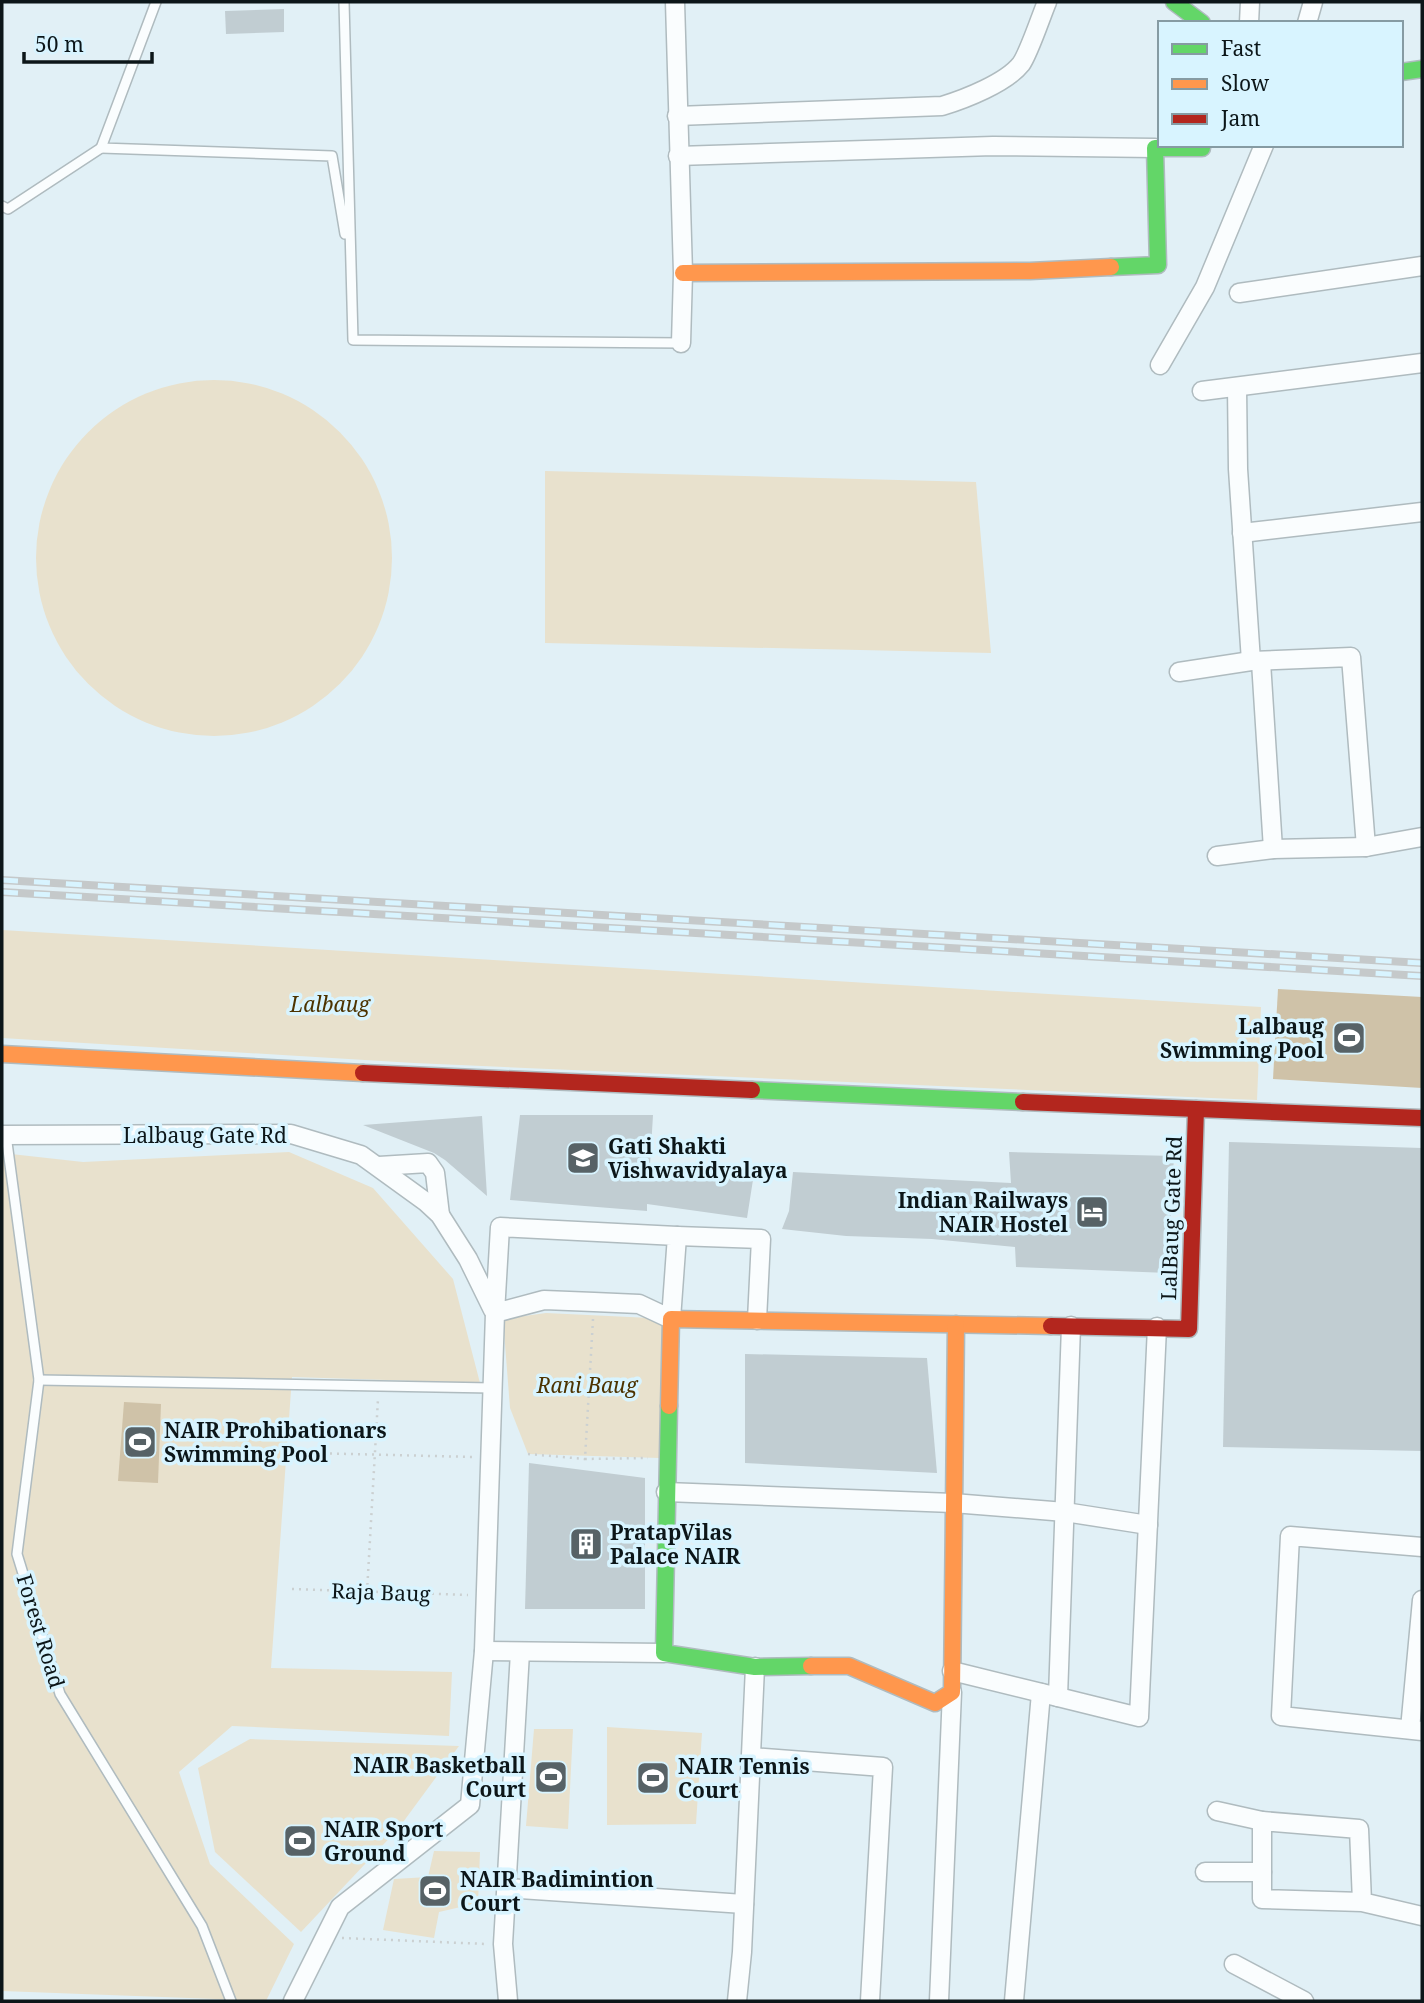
<svg xmlns="http://www.w3.org/2000/svg" width="1424" height="2003" font-family="'Noto Serif',serif">
	<style>
		.green { fill: #e8e1cd }
		.water { fill: #cfc2a8 }
		.building { fill: #c1cdd2 }
		.lines { fill: none; stroke-linecap: round; stroke-linejoin: round }
		.lane-casing { stroke: #afbbbf; stroke-width: 12 }
		.street-casing { stroke: #afbbbf; stroke-width: 21 }
		.fast-casing { stroke: #afbbbf; stroke-width: 19 }
		.slow-casing { stroke: #afbbbf; stroke-width: 19 }
		.jam-casing { stroke: #afbbbf; stroke-width: 19 }
		.path { stroke: #cbd0d1; stroke-width: 2.5; stroke-dasharray: 2 5; stroke-linecap: butt }
		.lane { stroke: #fafdfe; stroke-width: 9 }
		.street { stroke: #fafdfe; stroke-width: 18 }
		.fast { stroke: #63d668; stroke-width: 16 }
		.slow { stroke: #ff974d; stroke-width: 16 }
		.jam { stroke: #b3261e; stroke-width: 16 }
		.rail-casing { stroke: #c5c9ca; stroke-width: 8 }
		.rail { stroke: #d8f4ff; stroke-width: 5; stroke-dasharray: 16; stroke-linecap: butt }
		.labels { text-anchor: middle; dominant-baseline: central; stroke-width: 7; stroke-linejoin: round; paint-order: stroke }
		.park-label { font-size: 21px; font-style: italic; fill: #4d3300; stroke: #d8f4ff }
		.poi-label { font-size: 21px; font-weight: bold; fill: #0c1619; stroke: #d8f4ff; text-anchor: start }
		.street-label { font-size: 21px; fill: #0c1619; stroke: #d8f4ff }
	</style>
	<rect width="100%" height="100%" fill="#e1f0f6"/>
	<g class="green">
		<circle cx="214" cy="558" r="178"/>
		<polygon points="545,471 976,482 991,653 545,643"/>
		<polygon points="2,930 1261,1007 1257,1100 414,1063 2,1038"/>
		<polygon points="289,1152 373,1188 453,1279 480,1383 292,1377 271,1668 452,1672 449,1736 232,1726 179,1772 210,1864 294,1944 266,2001 2,1991 2,1153 83,1162"/>
		<polygon points="546,1313 671,1319 659,1458 528,1454 510,1408 503,1319"/>
		<polygon points="607,1727 702,1733 696,1824 607,1825"/>
		<polygon points="534,1729 573,1729 568,1829 526,1826"/>
		<polygon points="250,1739 459,1746 398,1829 301,1932 215,1852 198,1768"/>
		<polygon points="434,1851 480,1852 478,1903 439,1912 434,1938 383,1930 394,1879 428,1877"/>
	</g>
	<g class="water">
		<polygon points="1278,989 1422,997 1422,1088 1273,1079"/>
		<polygon points="124,1402 161,1404 158,1483 118,1481"/>
	</g>
	<g class="building">
		<polygon points="284,9 284,32 226,34 225,11"/>
		<polygon points="520,1115 653,1115 650,1165 755,1167 747,1218 647,1204 647,1211 510,1200"/>
		<polygon points="482,1116 487,1196 445,1160 434,1153 363,1125"/>
		<polygon points="1229,1142 1422,1148 1422,1451 1223,1447"/>
		<polygon points="1009,1152 1174,1156 1168,1273 1016,1267 1015,1247 932,1239 846,1236 782,1229 789,1211 793,1172 1011,1183"/>
		<polygon points="745,1354 927,1358 937,1473 745,1463"/>
		<polygon points="529,1463 645,1478 645,1609 525,1609"/>
	</g>
	<g class="lines">
		<defs>
			<g id="lane">
				<polyline points="156,2 101,148 332,156 345,234"/>
				<polyline points="344,2 353,340 681,343"/>
				<polyline points="2,206 8,209 101,148"/>
				<polyline points="6,1135 39,1380 17,1554 60,1694 202,1926 231,2001"/>
				<polyline points="39,1380 492,1388"/>
			</g>
			<g id="street">
				<polyline points="675,2 683,273 681,343"/>
				<polyline points="1249,23 1250,2"/>
				<polyline points="1307,23 1313,2"/>
				<path d="M 677,116 L 942,106 C 965,99 1006,83 1021,64 C 1029,53 1041,16 1047,2"/>
				<polyline points="678,156 993,146 1155,148"/>
				<polyline points="1239,293 1422,266"/>
				<polyline points="1160,365 1205,287 1264,145"/>
				<polyline points="1237,387 1238,469 1251,661"/>
				<polyline points="1202,391 1422,363"/>
				<polyline points="1242,533 1422,512"/>
				<polyline points="1261,662 1273,849"/>
				<polyline points="1179,672 1251,661 1351,657 1366,847"/>
				<polyline points="1217,856 1273,849 1366,847 1422,837"/>
				<polyline points="2,1135 291,1134 361,1155 426,1202 440,1215 468,1259 493,1310"/>
				<polyline points="379,1166 428,1163 435,1173 440,1215"/>
				<polyline points="677,1236 761,1239 757,1320"/>
				<polyline points="666,1492 953,1503 1065,1512 1148,1525"/>
				<polyline points="1422,1547 1290,1536 1281,1716 1422,1731"/>
				<polyline points="484,1651 664,1653"/>
				<polyline points="952,1671 1058,1697 1071,1326"/>
				<polyline points="1058,1697 1139,1717 1157,1327"/>
				<polyline points="1410,1729 1422,1600"/>
				<polyline points="751,1757 883,1767 870,2001"/>
				<polyline points="1217,1811 1262,1821"/>
				<polyline points="1205,1872 1262,1872"/>
				<polyline points="506,1888 744,1904"/>
				<polyline points="1362,1902 1359,1829 1262,1821 1262,1899 1362,1902 1422,1916"/>
				<polyline points="1234,1964 1304,2001"/>
				<polyline points="293,2001 340,1907 470,1805 484,1651 495,1313 500,1227 677,1236 671,1319 639,1304 594,1302 544,1300 495,1313"/>
				<polyline points="508,2001 503,1944 520,1652"/>
				<polyline points="737,2001 742,1952 755,1667"/>
				<polyline points="939,2001 952,1692"/>
				<polyline points="1014,2001 1041,1693"/>
			</g>
			<g id="fast">
				<polyline points="1174,2 1202,23"/>
				<polyline points="1401,72 1422,69"/>
				<polyline points="1111,267 1158,265 1155,148 1202,148"/>
				<polyline points="752,1090 1023,1102"/>
				<polyline points="669,1406 664,1653 755,1667 811,1666"/>
			</g>
			<g id="slow">
				<polyline points="683,273 1030,271 1111,267"/>
				<polyline points="2,1054 363,1073"/>
				<polyline points="669,1406 671,1319 1051,1326"/>
				<polyline points="811,1666 849,1666 935,1703 952,1692 956,1324"/>
			</g>
			<g id="jam">
				<polyline points="363,1073 752,1090"/>
				<polyline points="1023,1102 1422,1118"/>
				<polyline points="1051,1326 1189,1329 1196,1109"/>
			</g>
		</defs>
		<use href="#lane" class="lane-casing"/>
		<use href="#street" class="street-casing"/>
		<use href="#fast" class="fast-casing"/>
		<use href="#slow" class="slow-casing"/>
		<use href="#jam" class="jam-casing"/>
		<g class="path">
			<polyline points="593,1319 585,1459 648,1458"/>
			<polyline points="309,1453 474,1457"/>
			<polyline points="528,1454 585,1459"/>
			<polyline points="292,1589 468,1595"/>
			<polyline points="367,1592 378,1399"/>
			<polyline points="342,1938 486,1944"/>
		</g>
		<use href="#lane" class="lane"/>
		<use href="#street" class="street"/>
		<use href="#fast" class="fast"/>
		<use href="#slow" class="slow"/>
		<use href="#jam" class="jam"/>
		<defs>
			<g id="rail">
				<polyline points="2,880 1422,963"/>
				<polyline points="2,892 1422,976"/>
			</g>
		</defs>
		<use href="#rail" class="rail-casing"/>
		<use href="#rail" class="rail"/>
	</g>
	<defs>
		<symbol id="stadium-square" viewBox="-11 -11 22 22"><rect x="-9" y="-9" width="18" height="18" rx="4" fill="#576266" stroke="#d8f4ff"/><path d="M0-5a6.5 5 0 1 0 0 10a6.5 5 0 1 0 0-10ZM-3.5-1.8h7v3.6h-7Z" fill="#fff"/></symbol>
		<symbol id="university-square" viewBox="-11 -11 22 22"><rect x="-9" y="-9" width="18" height="18" rx="4" fill="#576266" stroke="#d8f4ff"/><path d="M0-5L7-2L0 1L-7-2ZM-4 1L0 2.5L4 1V4Q0 6-4 4Z" fill="#fff"/></symbol>
		<symbol id="hotel-square" viewBox="-11 -11 22 22"><rect x="-9" y="-9" width="18" height="18" rx="4" fill="#576266" stroke="#d8f4ff"/><path d="M-6-4.5h1.5V1H6V5H4.5V3h-9V5H-6ZM-4 0a1.8 1.8 0 1 1 3.6 0ZM.5 0V-2.5h3Q6-2.5 6 0Z" fill="#fff"/></symbol>
		<symbol id="building-square" viewBox="-11 -11 22 22"><rect x="-9" y="-9" width="18" height="18" rx="4" fill="#576266" stroke="#d8f4ff"/><path d="M-4-6H4V6H1V3H-1V6H-4ZM-2.5-4.3h1.7v1.8h-1.7ZM.8-4.3h1.7v1.8H.8ZM-2.5-1h1.7V.8h-1.7ZM.8-1h1.7V.8H.8Z" fill="#fff"/></symbol>
	</defs>
	<g fill-rule="evenodd">
		<use href="#stadium-square" x="1330" y="1019" width="38" height="38"/>
		<use href="#university-square" x="564" y="1139" width="38" height="38"/>
		<use href="#hotel-square" x="1073" y="1193" width="38" height="38"/>
		<use href="#stadium-square" x="121" y="1423" width="38" height="38"/>
		<use href="#building-square" x="567" y="1525" width="38" height="38"/>
		<use href="#stadium-square" x="532" y="1758" width="38" height="38"/>
		<use href="#stadium-square" x="634" y="1759" width="38" height="38"/>
		<use href="#stadium-square" x="281" y="1822" width="38" height="38"/>
		<use href="#stadium-square" x="416" y="1872" width="38" height="38"/>
	</g>
	<g class="labels">
		<g class="park-label">
			<text x="330" y="1004">Lalbaug</text>
			<text x="587" y="1385">Rani Baug</text>
		</g>
		<g class="poi-label">
			<text x="1324" y="1026" text-anchor="end">Lalbaug<tspan x="1324" dy="24">Swimming Pool</tspan></text>
			<text x="608" y="1146">Gati Shakti<tspan x="608" dy="24">Vishwavidyalaya</tspan></text>
			<text x="1068" y="1200" text-anchor="end">Indian Railways<tspan x="1068" dy="24">NAIR Hostel</tspan></text>
			<text x="164" y="1430">NAIR Prohibationars<tspan x="164" dy="24">Swimming Pool</tspan></text>
			<text x="610" y="1532">PratapVilas<tspan x="610" dy="24">Palace NAIR</tspan></text>
			<text x="526" y="1765" text-anchor="end">NAIR Basketball<tspan x="526" dy="24">Court</tspan></text>
			<text x="678" y="1766">NAIR Tennis<tspan x="678" dy="24">Court</tspan></text>
			<text x="324" y="1829">NAIR Sport<tspan x="324" dy="24">Ground</tspan></text>
			<text x="460" y="1879">NAIR Badimintion<tspan x="460" dy="24">Court</tspan></text>
		</g>
		<g class="street-label">
			<text x="205" y="1135">Lalbaug Gate Rd</text>
			<text transform="translate(1171 1218) rotate(-88)">LalBaug Gate Rd</text>
			<text transform="translate(381 1592) rotate(2)">Raja Baug</text>
			<text transform="translate(41 1631) rotate(73)">Forest Road</text>
		</g>
	</g>
	<rect width="1424" height="2003" fill="none" stroke="#0c1619" stroke-width="7"/>
	<rect x="1158" y="21" width="245" height="126" fill="#d8f4ff" stroke="#869ba3" stroke-width="2"/>
	<rect x="1172" y="44" width="35" height="10" fill="#63d668" stroke="#869ba3" stroke-width="2"/>
	<text x="1221" y="56" font-size="21" fill="#0c1619">Fast</text>
	<rect x="1172" y="79" width="35" height="10" fill="#ff974d" stroke="#869ba3" stroke-width="2"/>
	<text x="1221" y="91" font-size="21" fill="#0c1619">Slow</text>
	<rect x="1172" y="114" width="35" height="10" fill="#b3261e" stroke="#869ba3" stroke-width="2"/>
	<text x="1221" y="126" font-size="21" fill="#0c1619">Jam</text>
	<path d="M24 52v10h128v-10" fill="none" stroke="#0c1619" stroke-width="3.5"/>
	<text x="35" y="52" font-size="21" fill="#0c1619" stroke="#d8f4ff" stroke-width="5" paint-order="stroke">50 m</text>
</svg>
